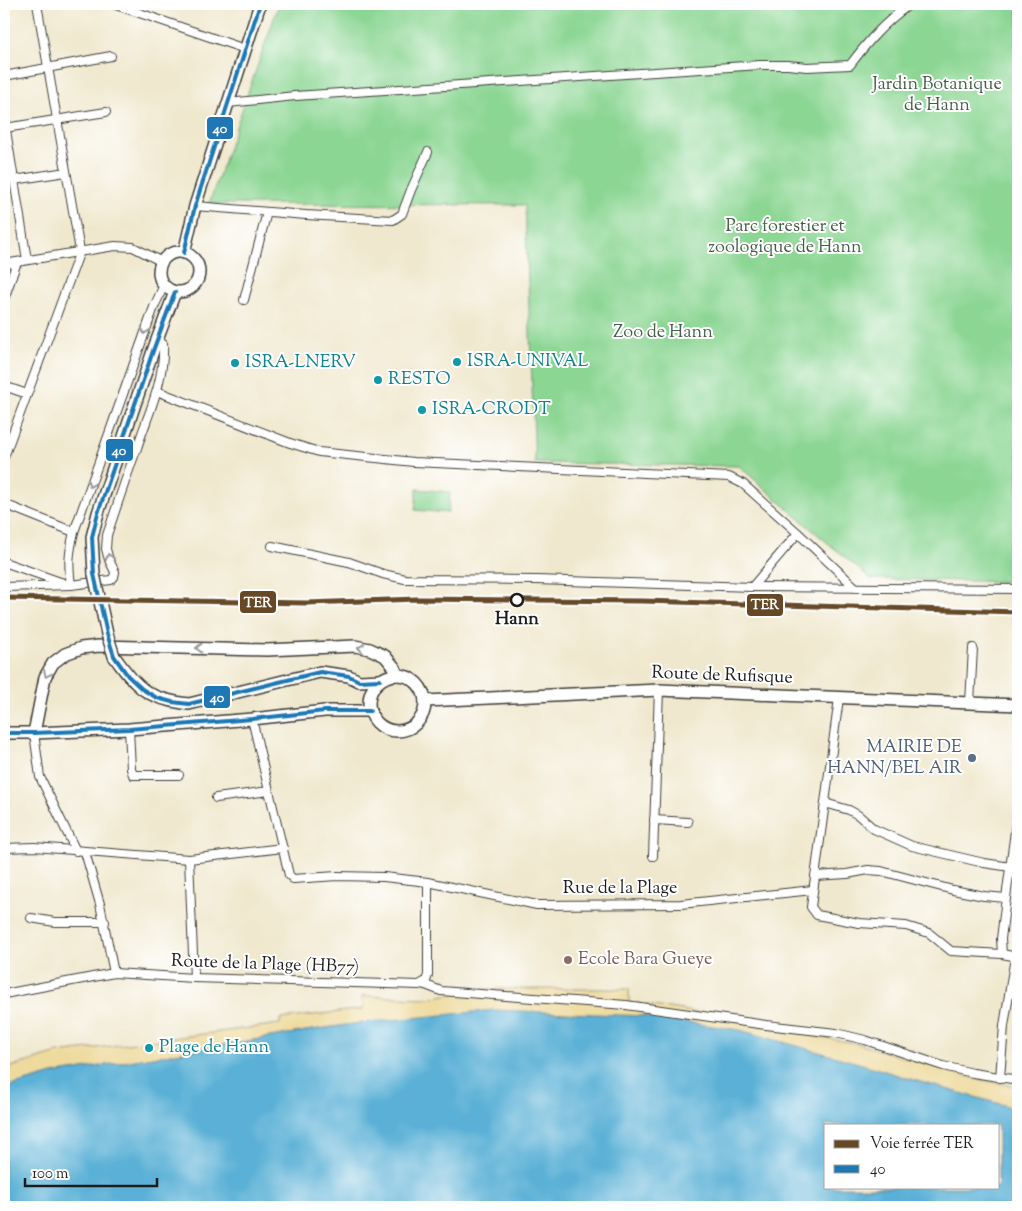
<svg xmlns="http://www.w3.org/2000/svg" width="1022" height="1211" font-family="'Sorts Mill Goudy',serif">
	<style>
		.green { fill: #8bd693; stroke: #547958 }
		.sand { fill: #eeda9e; stroke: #857b5d }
		.water { fill: #5ab0d6; stroke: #3b6679; fill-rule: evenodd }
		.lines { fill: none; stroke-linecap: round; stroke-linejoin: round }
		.street-casing { stroke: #3c3b37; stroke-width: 10 }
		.secondary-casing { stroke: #3c3b37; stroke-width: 14 }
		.street { stroke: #fff; stroke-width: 8 }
		.secondary { stroke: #fff; stroke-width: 11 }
		.secondary-bridge-casing { stroke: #3c3b37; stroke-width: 14; stroke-linecap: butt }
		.secondary-bridge { stroke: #fff; stroke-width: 11 }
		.bus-1-casing { stroke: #fff; stroke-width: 8 }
		.bus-1 { stroke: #1f78b4; stroke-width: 4 }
		.rail-1-casing { stroke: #fff; stroke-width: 9 }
		.rail-1 { stroke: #664827; stroke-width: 5 }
		.oneway { stroke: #999 }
		.culture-dot { fill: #0f9aa8; stroke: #fff; stroke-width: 2 }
		.stop-dot { fill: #fff; stroke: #1c1c1c; stroke-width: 2.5 }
		.service-dot { fill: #5c6f8a; stroke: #fff; stroke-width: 2 }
		.education-dot { fill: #8d6e63; stroke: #fff; stroke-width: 2 }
		.labels { text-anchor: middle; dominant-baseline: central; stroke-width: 4; stroke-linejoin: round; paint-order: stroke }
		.park-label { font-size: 18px; fill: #435d46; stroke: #fff }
		.culture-label { font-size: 18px; fill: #0d838f; stroke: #fff; text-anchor: start }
		.stop-label { font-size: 18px; font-weight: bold; fill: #1c1c1c; stroke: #fff }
		.street-label { font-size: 18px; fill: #1c1c1c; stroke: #fff }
		.service-label { font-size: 18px; fill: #4e5e75; stroke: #fff; text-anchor: end }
		.education-label { font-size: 18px; fill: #785e54; stroke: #fff; text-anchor: start }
		.line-badge { stroke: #fff; stroke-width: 2 }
		.badge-label { font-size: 14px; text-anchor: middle; font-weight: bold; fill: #fff }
	</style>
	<rect width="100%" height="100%" fill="#fff"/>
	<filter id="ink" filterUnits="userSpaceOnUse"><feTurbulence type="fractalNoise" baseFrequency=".02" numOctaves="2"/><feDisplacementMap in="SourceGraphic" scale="10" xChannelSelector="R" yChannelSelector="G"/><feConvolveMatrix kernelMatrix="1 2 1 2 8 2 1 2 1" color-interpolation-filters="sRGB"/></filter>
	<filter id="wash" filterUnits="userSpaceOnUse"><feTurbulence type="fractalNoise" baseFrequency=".0096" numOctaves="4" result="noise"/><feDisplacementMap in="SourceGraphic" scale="20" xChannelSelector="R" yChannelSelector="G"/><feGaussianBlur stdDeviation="1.12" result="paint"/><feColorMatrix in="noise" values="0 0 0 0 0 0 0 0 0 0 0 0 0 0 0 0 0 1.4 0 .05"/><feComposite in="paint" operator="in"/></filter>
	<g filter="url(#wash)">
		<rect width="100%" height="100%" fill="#f0e8ce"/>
		<g class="green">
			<polygon points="279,4 1018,4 1018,582 871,579 804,523 739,466 535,463 525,205 209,204"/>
			<polygon points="417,489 450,492 448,513 415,510"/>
		</g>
		<polygon class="sand" points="477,989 629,989 629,1003 676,1009 858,1044 977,1079 1018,1087 1018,1109 917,1081 862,1064 360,1023 312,1030 53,1074 4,1088 4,1069 58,1053 280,1024 280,1019 363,1009 362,996 429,998"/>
		<path class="water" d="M 494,1010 L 644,1016 L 740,1030 L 862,1064 L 917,1081 L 1018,1109 L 1018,1207 L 4,1207 L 4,1088 L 53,1074 L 312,1030 L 360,1023 ZM 826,1125 L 998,1125 L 998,1187 L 826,1187 Z"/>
	</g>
	<g filter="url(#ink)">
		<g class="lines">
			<defs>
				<g id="street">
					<polyline points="113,4 245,49"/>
					<polyline points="4,76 111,56"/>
					<path d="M 228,103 L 295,96 L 760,65 L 788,65 L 807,67 L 850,65 C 869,40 884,23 910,4"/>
					<polyline points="4,118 27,260"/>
					<polyline points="5,128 106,112"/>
					<polyline points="14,180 66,172"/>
					<polyline points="195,206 306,215 393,220 402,214 411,190 428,152"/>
					<polyline points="4,264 115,246 133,247 162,262"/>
					<polyline points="4,299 17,262"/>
					<polyline points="244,300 267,212"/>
					<polyline points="4,386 27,394"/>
					<polyline points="157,391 290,443 319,452 414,462 729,477 743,484 798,533 856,588"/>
					<polyline points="4,457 80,251 37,4"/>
					<polyline points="4,504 74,532"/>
					<polyline points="272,546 349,562 383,574 405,579 536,580 752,587 1018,589"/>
					<polyline points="4,562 66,584"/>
					<path d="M 71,585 C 68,563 69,553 74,532 L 154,307 L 164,285"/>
					<path d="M 4,587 L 71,585 L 111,580 L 114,577 L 115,572 L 109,560 L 106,549 L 107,535 C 117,506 126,477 137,448 C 148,414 165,380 163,344 L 157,340"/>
					<polyline points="752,587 798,533"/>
					<polyline points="839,698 811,907 817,915 859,923 906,926 929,933 951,951 1002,954 1018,957"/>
					<polyline points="970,703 973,648"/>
					<polyline points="252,719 289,875 293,879 337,876 384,877 428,882 537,905 681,904 813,890"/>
					<polyline points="129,729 131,769 133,775 179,775"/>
					<polyline points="34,733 40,777 76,851"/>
					<polyline points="216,798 269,791"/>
					<polyline points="825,803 849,810 858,815 874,829 912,846 984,863 1011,867"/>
					<polyline points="654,820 688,822"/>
					<polyline points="4,848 34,847 189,859 283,848"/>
					<polyline points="85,852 100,904 114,973"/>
					<polyline points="653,856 659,690"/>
					<polyline points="189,859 194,978"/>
					<polyline points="815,876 847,874 868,870 881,871 953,890 984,896 1006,898"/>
					<polyline points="31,918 55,922 105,922"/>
					<polyline points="1002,954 1001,939 1006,898 1018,809"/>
					<polyline points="423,984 441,991 626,1005 766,1025 836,1033 865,1040 943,1066 973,1073 1018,1080"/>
					<polyline points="4,994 114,973 194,978 419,985 426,981 428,975 428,882"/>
					<polyline points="1000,1078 1004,1026 1015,957"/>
				</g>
				<g id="secondary">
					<circle cx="179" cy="272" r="20"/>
					<polyline points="184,253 195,206 260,4"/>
					<polyline points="94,574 92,537 98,513 154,348 175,292"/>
					<path d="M 114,656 C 137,689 148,699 189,704 L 320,672 L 349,676 L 359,681 L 380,680"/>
					<circle cx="397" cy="703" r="28"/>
					<polyline points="425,701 659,690 1018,705"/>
					<polyline points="4,733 34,733 129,729 252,719 325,711 370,711"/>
					<polyline points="34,733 45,677 53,663 65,654 81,648 99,646 267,650 355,646 370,649 385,656 395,668 397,675"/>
				</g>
			</defs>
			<use href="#street" class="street-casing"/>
			<use href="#secondary" class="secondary-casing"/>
			<use href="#street" class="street"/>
			<use href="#secondary" class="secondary"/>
			<defs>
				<polyline id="secondary-bridge" points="94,574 107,634 114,656"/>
			</defs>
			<use href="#secondary-bridge" class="secondary-bridge-casing"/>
			<use href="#secondary-bridge" class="secondary-bridge"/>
			<defs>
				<g id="bus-1">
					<polyline points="184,253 195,206 260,4"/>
					<polyline points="175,292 154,348 98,513 92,537 94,574 107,634 114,656 128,676 142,689 157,698 172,702 189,704 320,672 349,676 359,681 380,680"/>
					<polyline points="4,733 34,733 129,729 252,719 325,711 370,711"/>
				</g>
			</defs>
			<use href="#bus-1" class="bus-1-casing"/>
			<use href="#bus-1" class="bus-1"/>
			<defs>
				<polyline id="rail-1" points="4,598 307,603 417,599 643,601 1018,612"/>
			</defs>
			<use href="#rail-1" class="rail-1-casing"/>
			<use href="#rail-1" class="rail-1"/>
		</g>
		<defs><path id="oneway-chevron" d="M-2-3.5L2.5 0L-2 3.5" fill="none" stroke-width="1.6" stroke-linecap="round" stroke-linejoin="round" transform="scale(1.25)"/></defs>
		<g class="oneway">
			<use href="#oneway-chevron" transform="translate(145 331) rotate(109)"/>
			<use href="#oneway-chevron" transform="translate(91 484) rotate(109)"/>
			<use href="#oneway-chevron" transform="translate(109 557) rotate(-107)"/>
			<use href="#oneway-chevron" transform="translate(199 648) rotate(-179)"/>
			<use href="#oneway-chevron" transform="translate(361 648) rotate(-171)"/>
			<use href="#oneway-chevron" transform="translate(47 674) rotate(115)"/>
		</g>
	</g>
	<g class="culture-dot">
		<circle cx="457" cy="362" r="5"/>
		<circle cx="235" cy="363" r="5"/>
		<circle cx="378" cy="380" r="5"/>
		<circle cx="422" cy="410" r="5"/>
		<circle cx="149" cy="1048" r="5"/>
	</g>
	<circle class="stop-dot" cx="517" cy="600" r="6"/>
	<circle class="service-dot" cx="972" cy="758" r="5"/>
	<circle class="education-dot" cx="568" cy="960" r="5"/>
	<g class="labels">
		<g class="park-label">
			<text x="937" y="85">Jardin Botanique<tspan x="937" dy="21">de Hann</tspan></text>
			<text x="785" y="227">Parc forestier et<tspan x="785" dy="21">zoologique de Hann</tspan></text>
			<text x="663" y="333">Zoo de Hann</text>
		</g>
		<g class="culture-label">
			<text x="467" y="362">ISRA-UNIVAL</text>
			<text x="245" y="363">ISRA-LNERV</text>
			<text x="388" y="380">RESTO</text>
			<text x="432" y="410">ISRA-CRODT</text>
			<text x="159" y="1048">Plage de Hann</text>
		</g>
		<g class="stop-label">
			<text x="517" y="620">Hann</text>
		</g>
		<g class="street-label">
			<text transform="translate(722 676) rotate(2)">Route de Rufisque</text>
			<text x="620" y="889">Rue de la Plage</text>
			<text transform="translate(265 965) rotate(2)">Route de la Plage (HB77)</text>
		</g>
		<g class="service-label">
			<text x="962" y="748">MAIRIE DE<tspan x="962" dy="21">HANN/BEL AIR</tspan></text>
		</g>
		<g class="education-label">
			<text x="578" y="960">Ecole Bara Gueye</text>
		</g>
	</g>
	<g class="line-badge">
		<rect x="206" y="116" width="28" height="24" rx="5" fill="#1f78b4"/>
		<rect x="105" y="438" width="29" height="24" rx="5" fill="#1f78b4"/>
		<rect x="239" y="590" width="38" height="24" rx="5" fill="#664827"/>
		<rect x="746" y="593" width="38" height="24" rx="5" fill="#664827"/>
		<rect x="203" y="685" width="28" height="24" rx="5" fill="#1f78b4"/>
	</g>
	<g class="badge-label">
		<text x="220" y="133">40</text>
		<text x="119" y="455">40</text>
		<text x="258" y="607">TER</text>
		<text x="765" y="609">TER</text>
		<text x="217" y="702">40</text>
	</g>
	<rect width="1022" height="1211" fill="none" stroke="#fff" stroke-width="20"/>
	<rect x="824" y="1124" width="175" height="65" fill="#ffffff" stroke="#a4a4a4"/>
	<rect x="834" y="1140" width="25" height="8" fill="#664827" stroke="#a4a4a4"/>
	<text x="870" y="1148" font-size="15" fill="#1c1c1c">Voie ferrée TER</text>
	<rect x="834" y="1165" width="25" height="8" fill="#1f78b4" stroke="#a4a4a4"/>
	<text x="870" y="1174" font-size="15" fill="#1c1c1c">40</text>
	<path d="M25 1178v8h132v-8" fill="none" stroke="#1c1c1c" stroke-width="2.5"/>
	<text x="32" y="1178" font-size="15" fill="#1c1c1c" stroke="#ffffff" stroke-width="4" paint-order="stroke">100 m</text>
</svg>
